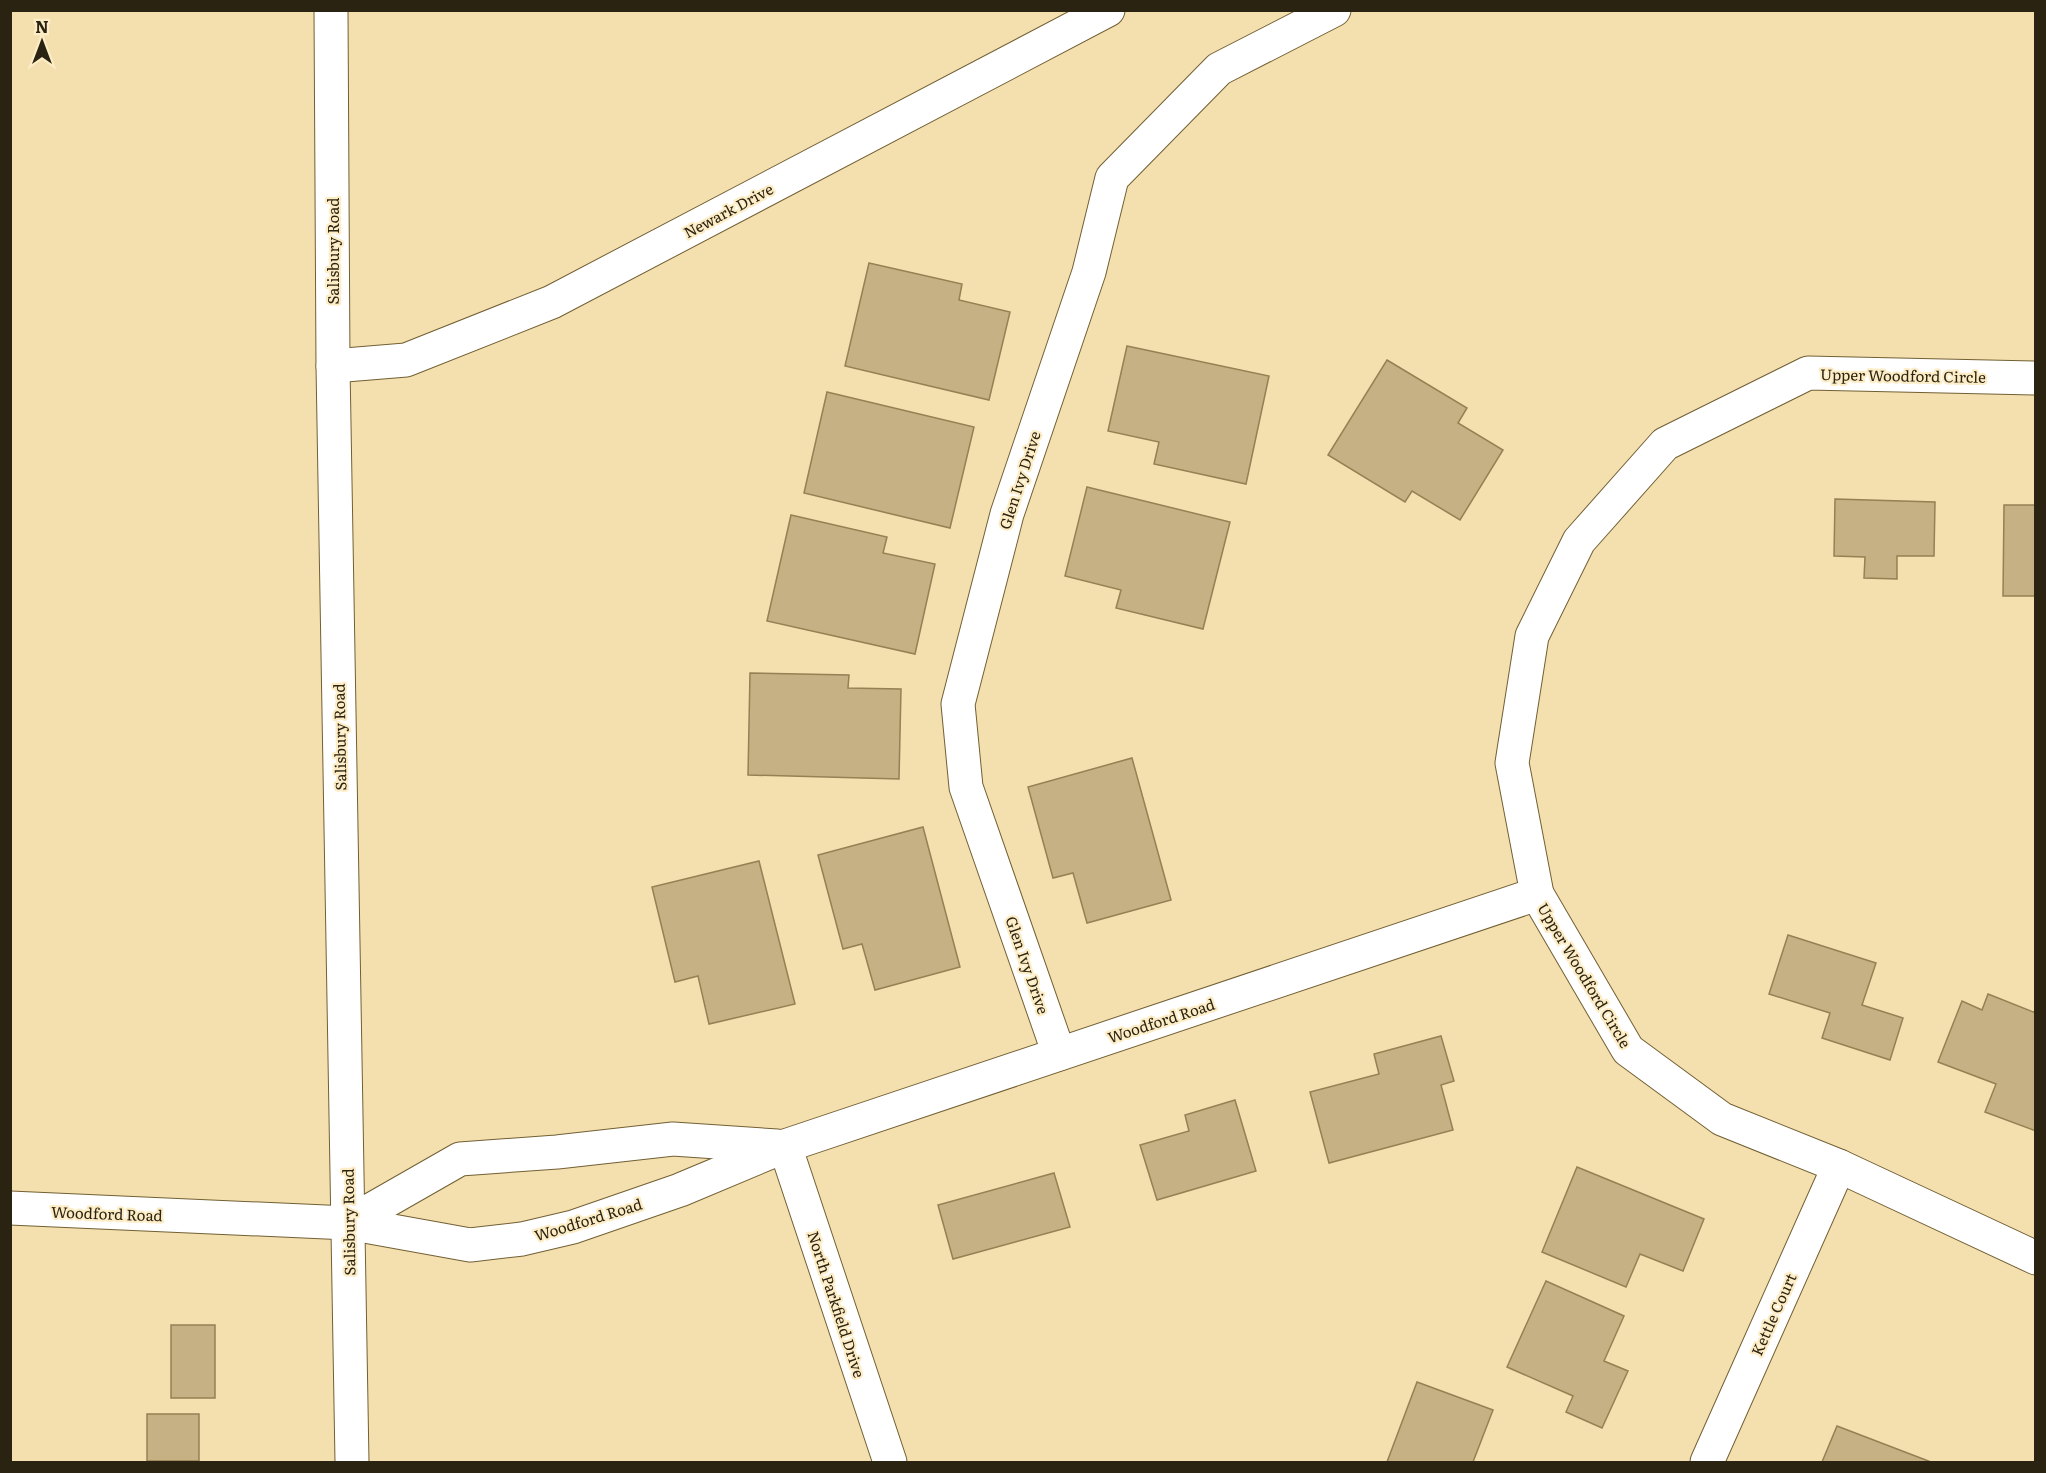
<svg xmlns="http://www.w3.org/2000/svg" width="2046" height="1473" font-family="Literata,serif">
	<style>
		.building { fill: #c5b183; stroke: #948154; stroke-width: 1.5 }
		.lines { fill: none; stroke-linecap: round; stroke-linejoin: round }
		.minor-casing { stroke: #726034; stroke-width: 35 }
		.minor { stroke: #fff; stroke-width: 33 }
		.labels { text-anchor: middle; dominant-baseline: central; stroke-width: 4.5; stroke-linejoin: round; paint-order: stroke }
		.street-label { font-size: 15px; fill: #2b2311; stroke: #fdedc6 }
	</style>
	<rect width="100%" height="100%" fill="#f4dfaf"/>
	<g class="building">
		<polygon points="869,263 962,284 959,300 1010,312 989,400 845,366"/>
		<polygon points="1127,346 1269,376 1246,484 1154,464 1159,442 1108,431"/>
		<polygon points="1387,360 1467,408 1458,423 1503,450 1460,520 1412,491 1405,502 1328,455"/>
		<polygon points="827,392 974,427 950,528 804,493"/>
		<polygon points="1087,487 1230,522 1203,629 1116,608 1121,590 1065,576"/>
		<polygon points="1835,499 1935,502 1934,556 1897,556 1897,579 1864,578 1865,557 1834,556"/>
		<polygon points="2004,505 2036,505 2036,596 2003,596"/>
		<polygon points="791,515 887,537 883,553 935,564 915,654 767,621"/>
		<polygon points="750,673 849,675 848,688 901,689 899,779 748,775"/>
		<polygon points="1132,758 1171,900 1087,923 1073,873 1053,878 1028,787"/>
		<polygon points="923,827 960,967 875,990 862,944 843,949 818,855"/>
		<polygon points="759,861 795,1004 709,1024 698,976 675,982 652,887"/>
		<polygon points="1788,935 1876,963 1862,1005 1903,1018 1890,1060 1822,1038 1830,1013 1769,994"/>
		<polygon points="1988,994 2036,1013 2036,1131 1985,1112 1996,1084 1938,1062 1962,1001 1982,1010"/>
		<polygon points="1441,1036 1454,1081 1441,1085 1453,1130 1329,1163 1310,1092 1379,1074 1374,1054"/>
		<polygon points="1235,1100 1256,1171 1157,1200 1140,1145 1189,1131 1185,1115"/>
		<polygon points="1577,1167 1704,1219 1683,1271 1640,1254 1626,1287 1542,1252"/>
		<polygon points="1054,1173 1070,1227 953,1259 938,1205"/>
		<polygon points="1546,1281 1624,1316 1604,1361 1628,1371 1602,1428 1566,1412 1573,1396 1507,1367"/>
		<rect x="171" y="1325" width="44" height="73"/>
		<polygon points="1417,1382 1493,1410 1473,1462 1387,1462"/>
		<rect x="147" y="1414" width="52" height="47"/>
		<polygon points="1837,1426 1931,1462 1822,1462"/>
	</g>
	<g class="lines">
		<defs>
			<g id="minor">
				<polyline points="331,10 333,366 352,1462"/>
				<polyline points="333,366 406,360 552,302 1108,10"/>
				<polyline points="2036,378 1808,373 1665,444 1579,541 1532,636 1512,763 1537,894 1628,1050 1722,1119 1839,1166 2036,1258"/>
				<polyline points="1059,1054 966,787 958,704 1007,514 1089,272 1112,178 1219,69 1334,10"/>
				<polyline points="785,1146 890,1462"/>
				<polyline points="10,1208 348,1223 470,1245 522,1239 573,1227 680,1190 785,1146 1537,894"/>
				<polyline points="348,1223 460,1159 557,1152 673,1139 777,1146"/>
				<polyline points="1707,1462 1839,1166"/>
			</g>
		</defs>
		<use href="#minor" class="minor-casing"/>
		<use href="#minor" class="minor"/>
	</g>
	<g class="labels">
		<g class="street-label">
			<text transform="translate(728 210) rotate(-28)">Newark Drive</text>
			<text transform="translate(332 251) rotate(-90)">Salisbury Road</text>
			<text transform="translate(1903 375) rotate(1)">Upper Woodford Circle</text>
			<text transform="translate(1019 480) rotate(-72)">Glen Ivy Drive</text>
			<text transform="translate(339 737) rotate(-91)">Salisbury Road</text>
			<text transform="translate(1028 965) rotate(71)">Glen Ivy Drive</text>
			<text transform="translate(1585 975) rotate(59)">Upper Woodford Circle</text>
			<text transform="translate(1161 1020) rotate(-18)">Woodford Road</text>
			<text transform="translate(107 1213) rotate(2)">Woodford Road</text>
			<text transform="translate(588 1219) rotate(-17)">Woodford Road</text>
			<text transform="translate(348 1222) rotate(-91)">Salisbury Road</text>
			<text transform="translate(837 1304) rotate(72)">North Parkfield Drive</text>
			<text transform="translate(1773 1314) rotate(-66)">Kettle Court</text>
		</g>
	</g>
	<rect width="2046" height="1473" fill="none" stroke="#2b2311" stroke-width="24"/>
	<g transform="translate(42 42)" stroke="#fdedc6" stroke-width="4.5" paint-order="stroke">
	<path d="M0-4.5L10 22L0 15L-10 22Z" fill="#2b2311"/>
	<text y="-9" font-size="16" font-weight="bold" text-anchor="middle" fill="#2b2311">N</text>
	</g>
</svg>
